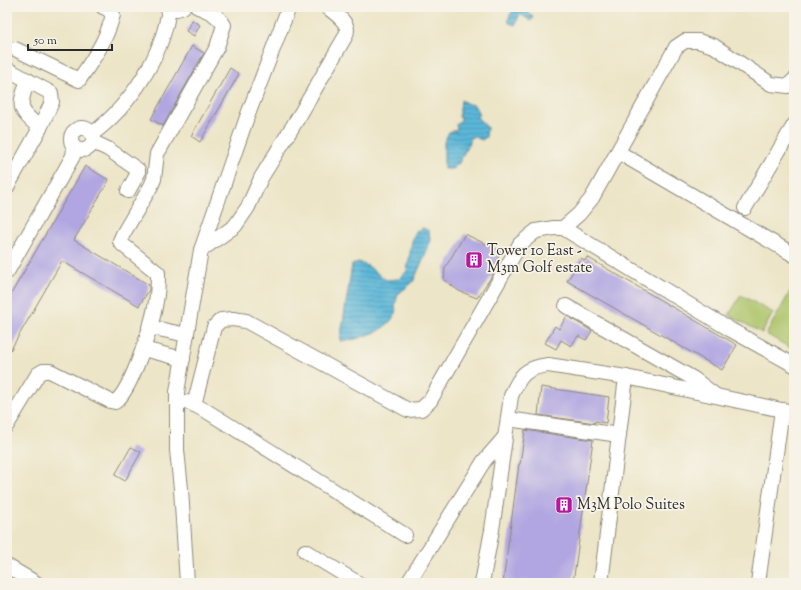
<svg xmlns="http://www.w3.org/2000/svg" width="801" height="590" font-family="'Sorts Mill Goudy',serif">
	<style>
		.green { fill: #adc56b; stroke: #6c784b }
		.water { fill: url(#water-rules); stroke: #437182 }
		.building { fill: #b1a6e1 }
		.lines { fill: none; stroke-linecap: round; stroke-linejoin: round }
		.minor-casing { stroke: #8c8879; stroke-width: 16 }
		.minor { stroke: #fff; stroke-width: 14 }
		.labels { text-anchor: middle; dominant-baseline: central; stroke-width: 3.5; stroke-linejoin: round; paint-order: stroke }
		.poi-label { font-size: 15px; fill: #2b2b2b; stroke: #f7f3e8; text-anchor: start }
	</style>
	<defs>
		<pattern id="water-rules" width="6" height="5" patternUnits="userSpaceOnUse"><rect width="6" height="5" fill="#5bb7d9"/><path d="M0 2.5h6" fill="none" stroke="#4b95b0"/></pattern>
	</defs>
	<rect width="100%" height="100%" fill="#f7f3e8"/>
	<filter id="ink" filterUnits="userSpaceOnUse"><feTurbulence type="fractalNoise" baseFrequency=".025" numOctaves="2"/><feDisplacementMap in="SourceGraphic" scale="8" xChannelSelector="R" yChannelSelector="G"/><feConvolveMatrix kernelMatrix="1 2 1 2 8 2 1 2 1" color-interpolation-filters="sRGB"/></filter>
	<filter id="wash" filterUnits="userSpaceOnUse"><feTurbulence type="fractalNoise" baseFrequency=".012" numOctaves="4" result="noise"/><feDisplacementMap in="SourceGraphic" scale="16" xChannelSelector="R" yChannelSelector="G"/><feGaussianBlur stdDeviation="0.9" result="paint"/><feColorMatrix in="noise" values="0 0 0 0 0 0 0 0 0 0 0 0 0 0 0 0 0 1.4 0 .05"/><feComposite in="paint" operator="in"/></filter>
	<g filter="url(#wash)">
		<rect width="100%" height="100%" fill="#ece5c7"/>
		<g class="green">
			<polygon points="794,285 794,350 766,334"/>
			<polygon points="741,295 773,313 762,333 729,315"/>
		</g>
		<g class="water">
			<path d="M 522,7 L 534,18 L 531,21 L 520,14 L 515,25 L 509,23 C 508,17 510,14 514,10 L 519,10 L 516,8 Z"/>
			<polygon points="461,100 468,104 474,105 479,113 477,117 487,127 486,137 482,140 472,136 459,163 453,169 444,169 444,142 449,132 457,130 456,124 462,119 459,117"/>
			<polygon points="423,228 429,231 430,239 428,248 413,282 398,294 395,305 396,313 390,322 379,331 356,339 340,341 352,265 358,262 368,266 386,280 399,279 407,271 412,241 416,231"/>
		</g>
		<g id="blocks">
			<g class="building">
				<polygon points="192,20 200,25 194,36 186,31"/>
				<polygon points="192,46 204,53 163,126 151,119"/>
				<polygon points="230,68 239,74 200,142 191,136"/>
				<polygon points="85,166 109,180 74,240 149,285 149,290 139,306 62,261 7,356 7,301"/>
				<polygon points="465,234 500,251 494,273 477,298 459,291 444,280 445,268"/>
				<polygon points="587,257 737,345 722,370 567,281 581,258 585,261"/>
				<polygon points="567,316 592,331 586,340 578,336 571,346 561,340 556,349 545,343 555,326 559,329"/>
				<polygon points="541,387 609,397 606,423 595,421 595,423 538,415"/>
				<polygon points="525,430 593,440 573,583 503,583 519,464 520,464"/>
				<polygon points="131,447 141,452 125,481 115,475"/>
			</g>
		</g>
	</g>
	<g filter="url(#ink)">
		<use href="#blocks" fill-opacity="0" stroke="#8c8879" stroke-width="1"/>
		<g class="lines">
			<defs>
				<g id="minor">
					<polyline points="169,7 177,9 183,7"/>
					<path d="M 15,49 L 79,80 C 94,58 106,41 113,15 L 108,9 L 103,7"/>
					<polyline points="7,69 51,93 52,102 40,128 7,187"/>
					<path d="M 28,80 C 18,108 18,109 40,128"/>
					<circle cx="82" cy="139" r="11"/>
					<path d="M 92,134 C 130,106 164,55 169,7"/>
					<polyline points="93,142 108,149 138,170 138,173 128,191"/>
					<polyline points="618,152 794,255"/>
					<polyline points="745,208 794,125"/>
					<polyline points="563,228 731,330 794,365"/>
					<polyline points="201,250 247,117 289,7"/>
					<polyline points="7,272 73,156 74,148"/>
					<polyline points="566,306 694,379 715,395"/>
					<polyline points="149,327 187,335"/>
					<polyline points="143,349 183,359"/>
					<polyline points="185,402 191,403 208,412 405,535"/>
					<polyline points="194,405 214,327 221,320 233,319 246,321 408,410 421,409 430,401 520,244 536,231 554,228 563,228 579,214 592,198 676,47 685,41 698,41 714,46 771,84 788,86 794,80"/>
					<polyline points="508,419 619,435"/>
					<path d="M 7,425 L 38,374 L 43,371 L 50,371 L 110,401 L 115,402 C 132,390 153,322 156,301 C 158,292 158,282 158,273 L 123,245 L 120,241 L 123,234 L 151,186 L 154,179 L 157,154 L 217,47 L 224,25 C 218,15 209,11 198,7"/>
					<polyline points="305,551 358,583"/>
					<polyline points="7,566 36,583"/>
					<path d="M 187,583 L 181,489 L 177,450 L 177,392 L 201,250 L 235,226 L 248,207 L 261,178 L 301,113 L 345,37 C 346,35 347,33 347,30 C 347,21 333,12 327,7"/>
					<polyline points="408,583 484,461 504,438"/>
					<path d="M 482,583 L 492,530 L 511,396 C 520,375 525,368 548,365 L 626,377 L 782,410 L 794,412"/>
					<polyline points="601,583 626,377"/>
					<polyline points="758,583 782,410"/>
				</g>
			</defs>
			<use href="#minor" class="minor-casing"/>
			<use href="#minor" class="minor"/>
		</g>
	</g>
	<defs>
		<symbol id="building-square" viewBox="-11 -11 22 22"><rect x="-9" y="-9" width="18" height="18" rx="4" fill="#b5179e" stroke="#f7f3e8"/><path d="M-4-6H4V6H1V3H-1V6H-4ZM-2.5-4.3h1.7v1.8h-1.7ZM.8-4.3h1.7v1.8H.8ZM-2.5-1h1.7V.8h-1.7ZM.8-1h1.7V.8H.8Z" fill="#fff"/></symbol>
	</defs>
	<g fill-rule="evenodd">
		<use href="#building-square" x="464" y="250" width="20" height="20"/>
		<use href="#building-square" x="554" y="495" width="20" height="20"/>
	</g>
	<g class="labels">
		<g class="poi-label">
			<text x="487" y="251">Tower 10 East -<tspan x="487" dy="17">M3m Golf estate</tspan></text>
			<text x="577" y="505">M3M Polo Suites</text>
		</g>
	</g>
	<rect width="801" height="590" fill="none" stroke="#f7f3e8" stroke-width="24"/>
	<path d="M28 44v6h84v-6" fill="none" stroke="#2b2b2b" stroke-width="2"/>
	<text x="34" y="44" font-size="12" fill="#2b2b2b" stroke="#f7f3e8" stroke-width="3" paint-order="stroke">50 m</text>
</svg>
